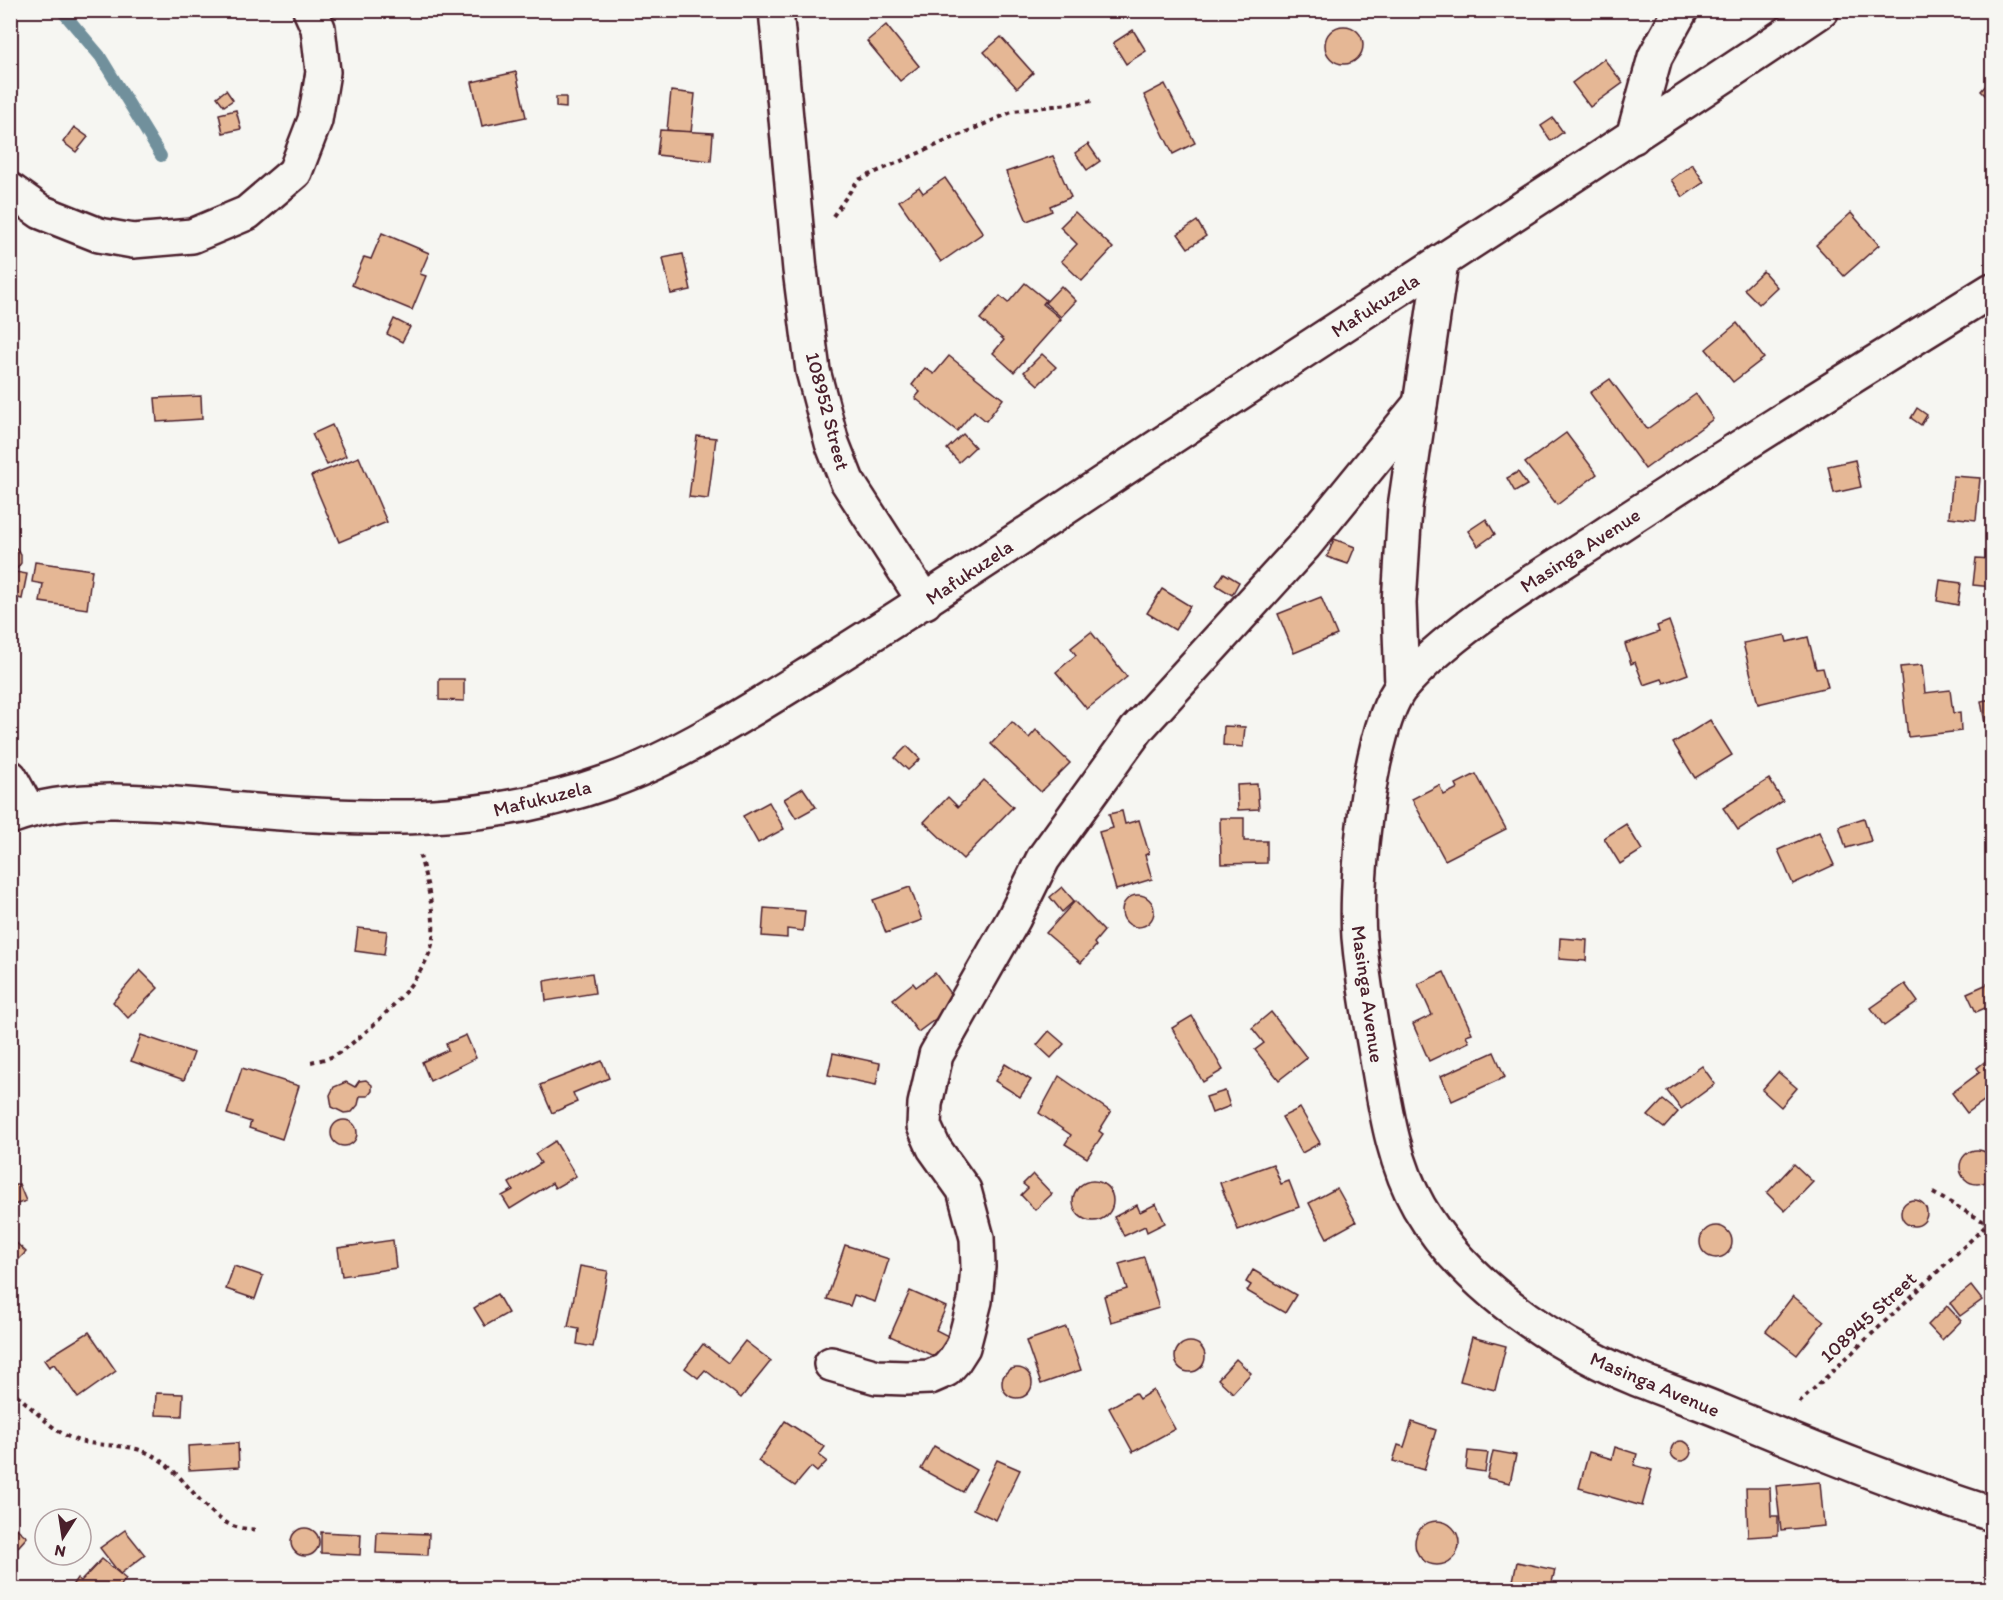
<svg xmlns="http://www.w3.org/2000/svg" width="2003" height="1600" font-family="Itim,sans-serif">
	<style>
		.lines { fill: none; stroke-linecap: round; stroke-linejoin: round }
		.stream { stroke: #71909c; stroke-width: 12 }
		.building { fill: #e5b795; stroke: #4a1f2b; stroke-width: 1.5 }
		.minor-casing { stroke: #4a1f2b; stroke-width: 38 }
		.tertiary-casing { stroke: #4a1f2b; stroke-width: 38 }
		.secondary-casing { stroke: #4a1f2b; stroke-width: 38 }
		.path { stroke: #4a1f2b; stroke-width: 4; stroke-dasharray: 4.5 4.5; stroke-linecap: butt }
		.minor { stroke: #f6f6f2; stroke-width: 33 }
		.tertiary { stroke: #f6f6f2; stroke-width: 33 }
		.secondary { stroke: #f6f6f2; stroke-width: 33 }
		.labels { text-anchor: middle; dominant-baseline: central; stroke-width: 4.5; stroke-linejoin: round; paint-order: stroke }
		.street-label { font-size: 20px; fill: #4a1f2b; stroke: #f6f6f2 }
	</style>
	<rect width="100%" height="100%" fill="#f6f6f2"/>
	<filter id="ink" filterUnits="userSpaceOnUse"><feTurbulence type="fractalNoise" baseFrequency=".0167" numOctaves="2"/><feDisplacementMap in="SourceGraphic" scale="12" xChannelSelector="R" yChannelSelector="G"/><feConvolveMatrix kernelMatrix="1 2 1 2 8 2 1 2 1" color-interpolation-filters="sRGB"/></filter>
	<g filter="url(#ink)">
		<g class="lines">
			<polyline class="stream" points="61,10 100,56 161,156"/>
		</g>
		<g class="building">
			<polygon points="886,25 919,66 900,81 867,41"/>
			<circle cx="1344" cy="45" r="19"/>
			<polygon points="1133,30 1146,51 1126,64 1113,43"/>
			<polygon points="1001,37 1033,73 1017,88 984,52"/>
			<polygon points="1604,59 1623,83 1590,107 1572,83"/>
			<polygon points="516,72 526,117 482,126 472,82"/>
			<polygon points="1992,78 1992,102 1981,91"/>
			<polygon points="1165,84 1195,143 1173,154 1144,95"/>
			<polygon points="226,90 233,100 224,106 217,97"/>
			<polygon points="671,91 695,94 691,133 667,130"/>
			<polygon points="556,97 566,97 566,108 556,107"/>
			<polygon points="236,110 241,129 223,133 219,114"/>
			<polygon points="1553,118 1563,132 1551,141 1541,126"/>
			<polygon points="74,127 88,137 76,152 63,142"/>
			<polygon points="660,130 713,133 711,161 657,155"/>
			<polygon points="1088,144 1100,161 1087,170 1075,153"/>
			<polygon points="1053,156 1071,197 1050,206 1052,211 1027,221 1006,172"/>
			<polygon points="1692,164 1704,182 1683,197 1671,180"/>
			<polygon points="945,178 983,233 941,262 899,201 919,187 923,193"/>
			<polygon points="1075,212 1113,248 1082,281 1061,261 1077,244 1060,227"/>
			<polygon points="1851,213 1879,245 1844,276 1816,245"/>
			<polygon points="1197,221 1206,236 1188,248 1178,234"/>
			<polygon points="382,233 429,253 420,274 426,276 412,310 352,285 364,257 371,259"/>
			<polygon points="683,254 691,290 671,294 663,258"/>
			<polygon points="1763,271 1777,287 1759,304 1744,289"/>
			<polygon points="1025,283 1046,300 1043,304 1061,319 1014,372 993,353 1004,340 980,319 1000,296 1008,303"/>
			<polygon points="1061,286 1076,301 1061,317 1045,303"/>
			<polygon points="394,319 410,327 402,342 387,334"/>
			<polygon points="1737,323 1764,358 1733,382 1706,349"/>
			<polygon points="1042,354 1056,367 1038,385 1024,372"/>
			<polygon points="949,356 1003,399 986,421 974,411 957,431 915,398 920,392 912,385 925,368 934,374"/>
			<polygon points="1610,379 1647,429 1696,394 1713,419 1645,469 1590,393"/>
			<polygon points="201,396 202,419 157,422 155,398"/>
			<polygon points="1917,408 1927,415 1921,425 1911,418"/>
			<polygon points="332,425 346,456 327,465 312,434"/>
			<polygon points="1566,433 1597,474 1557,505 1525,463"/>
			<polygon points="963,434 975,447 959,462 947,449"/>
			<polygon points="697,436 716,438 708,499 689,497"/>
			<polygon points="359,457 387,522 339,542 311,476"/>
			<polygon points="1855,460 1861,487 1834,493 1828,466"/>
			<polygon points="1518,472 1527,485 1515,492 1507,478"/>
			<polygon points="1953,476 1980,478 1976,520 1949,517"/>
			<polygon points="1486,519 1495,534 1478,546 1468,531"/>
			<polygon points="1334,539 1355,547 1348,564 1327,557"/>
			<polygon points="10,547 16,548 21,555 21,563 16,570 10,571"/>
			<polygon points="1976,558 1992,559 1992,587 1973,585"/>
			<polygon points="35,562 92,570 87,609 40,602 43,584 32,582"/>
			<polygon points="10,571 27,574 22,599 10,596"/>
			<polygon points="1224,573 1239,582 1232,595 1216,585"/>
			<polygon points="1940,580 1961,583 1958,605 1937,601"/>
			<polygon points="1162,589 1190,606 1175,630 1147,613"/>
			<polygon points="1321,597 1337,635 1294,653 1278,614"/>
			<polygon points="1669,621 1688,674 1664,683 1662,679 1644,685 1635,662 1631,664 1625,644 1659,632 1657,626"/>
			<polygon points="1091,632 1127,677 1087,709 1056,672 1076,655 1071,648"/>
			<polygon points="1785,635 1787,642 1808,637 1816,669 1823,668 1828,687 1758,704 1743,643"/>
			<polygon points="1922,665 1925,693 1950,690 1953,713 1960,712 1961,731 1908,737 1900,667"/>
			<polygon points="439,679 464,679 464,701 439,700"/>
			<polygon points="1992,699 1992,728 1986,729 1981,701"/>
			<polygon points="1710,720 1732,755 1695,778 1673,743"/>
			<polygon points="1012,722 1029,738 1036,730 1070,763 1041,792 991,744"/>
			<polygon points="1224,726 1245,727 1243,747 1223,745"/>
			<polygon points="907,746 920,759 908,770 895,758"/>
			<polygon points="1476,774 1506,829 1445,860 1412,799 1439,785 1444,795 1458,788 1456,784"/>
			<polygon points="1769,779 1783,801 1738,830 1723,808"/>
			<polygon points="984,780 1013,807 963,859 924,822 948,797 958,807"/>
			<polygon points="1257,784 1259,809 1238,810 1237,785"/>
			<polygon points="803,788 816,807 796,818 784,799"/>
			<polygon points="769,802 784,829 758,843 743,816"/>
			<polygon points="1122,811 1125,824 1139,820 1149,853 1145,855 1152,879 1116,890 1099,832 1113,828 1109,814"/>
			<polygon points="1220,818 1244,818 1244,841 1267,841 1267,863 1221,864"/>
			<polygon points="1864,818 1871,841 1846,848 1839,826"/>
			<polygon points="1626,824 1642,850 1620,864 1604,838"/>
			<polygon points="1819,832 1834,865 1793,884 1778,850"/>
			<polygon points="910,887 922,920 886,933 873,900"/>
			<polygon points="1062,887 1074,901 1062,912 1050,897"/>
			<circle cx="1138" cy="911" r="16"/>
			<polygon points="1075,901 1104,931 1094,943 1096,946 1081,963 1046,933"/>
			<polygon points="764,908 805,911 803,931 787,929 787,938 762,936"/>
			<polygon points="358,928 387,931 384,955 355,951"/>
			<polygon points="1560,938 1587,940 1586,961 1559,959"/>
			<polygon points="140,970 158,988 128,1018 113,1002"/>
			<polygon points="1444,972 1472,1033 1466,1035 1469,1042 1429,1061 1413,1024 1432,1015 1418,984"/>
			<polygon points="592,973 595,993 546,1001 544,981"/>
			<polygon points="935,973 957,1003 918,1032 893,999 913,983 916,987"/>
			<polygon points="1992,982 1992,1005 1976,1012 1967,993"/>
			<polygon points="1905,984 1918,1002 1884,1026 1871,1008"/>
			<polygon points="1271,1012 1307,1058 1279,1080 1255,1050 1264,1043 1252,1028"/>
			<polygon points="1192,1016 1223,1070 1203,1082 1172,1028"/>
			<polygon points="1049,1031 1064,1044 1051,1058 1037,1045"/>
			<polygon points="141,1035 194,1053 184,1080 131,1061"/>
			<polygon points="466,1035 476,1058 430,1081 422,1062 448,1050 446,1044"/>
			<polygon points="1494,1052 1505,1077 1452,1101 1441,1076"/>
			<polygon points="833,1053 880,1063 876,1085 828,1075"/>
			<polygon points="1992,1056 1992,1095 1967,1113 1952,1093 1980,1072 1977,1068"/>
			<polygon points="602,1061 609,1078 573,1093 577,1102 552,1113 540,1085"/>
			<polygon points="1005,1064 1031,1080 1020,1097 995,1081"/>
			<polygon points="1702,1066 1715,1084 1681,1109 1667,1091"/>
			<polygon points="242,1068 299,1086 282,1139 249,1128 251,1122 227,1114"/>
			<polygon points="1778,1072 1797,1088 1781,1107 1762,1090"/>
			<polygon points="1059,1076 1111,1112 1099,1131 1103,1134 1087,1158 1065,1144 1071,1135 1039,1113"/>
			<polygon points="366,1080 372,1085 372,1091 368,1096 360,1096 358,1105 352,1112 344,1113 332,1107 330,1095 334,1087 346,1082 355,1087 359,1081"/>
			<polygon points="1225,1091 1230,1106 1212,1113 1206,1097"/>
			<polygon points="1663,1100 1678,1112 1664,1128 1648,1116"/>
			<polygon points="1300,1108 1320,1143 1302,1153 1282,1117"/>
			<circle cx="344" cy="1133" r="13"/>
			<polygon points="555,1141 576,1176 555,1188 552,1183 510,1209 502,1196 513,1190 509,1183 541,1163 535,1154"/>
			<circle cx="1977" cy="1167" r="17"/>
			<polygon points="1273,1164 1281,1184 1289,1181 1299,1207 1238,1230 1220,1183"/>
			<polygon points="1794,1164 1813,1182 1785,1211 1767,1193"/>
			<polygon points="1033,1174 1052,1194 1035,1210 1021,1195 1028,1188 1023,1184"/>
			<circle cx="1093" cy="1201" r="20"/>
			<polygon points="19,1184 26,1201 11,1206 10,1187"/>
			<polygon points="1337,1188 1356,1222 1327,1238 1309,1203"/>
			<circle cx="1914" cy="1213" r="13"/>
			<polygon points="1156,1204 1165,1223 1147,1232 1145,1226 1124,1236 1114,1217 1137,1205 1140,1212"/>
			<circle cx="1716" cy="1242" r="16"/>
			<polygon points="10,1237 26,1252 10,1268"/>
			<polygon points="393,1240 396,1268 342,1276 338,1248"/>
			<polygon points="845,1245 889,1259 875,1302 854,1295 850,1306 827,1299"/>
			<polygon points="1144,1257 1159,1308 1111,1322 1104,1296 1127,1289 1119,1264"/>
			<polygon points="234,1266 263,1276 255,1299 226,1289"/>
			<polygon points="580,1266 608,1271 593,1347 577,1344 579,1329 568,1327"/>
			<polygon points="1253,1270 1296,1295 1285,1313 1247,1291 1251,1285 1246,1282"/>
			<polygon points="1971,1286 1982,1300 1960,1316 1950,1303"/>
			<polygon points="910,1291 946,1307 936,1330 950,1337 940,1359 890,1336"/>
			<polygon points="497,1294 508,1313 485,1326 474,1308"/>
			<polygon points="1793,1296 1824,1321 1797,1355 1766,1331"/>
			<polygon points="1947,1306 1961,1321 1942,1340 1928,1325"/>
			<polygon points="1066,1327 1081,1370 1041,1384 1026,1341"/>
			<polygon points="89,1332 116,1371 78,1398 54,1364 49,1367 44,1360"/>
			<polygon points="1472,1337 1506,1346 1495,1390 1460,1381"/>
			<polygon points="745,1341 771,1361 741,1398 705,1370 698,1378 685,1368 703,1344 728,1363"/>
			<circle cx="1190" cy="1357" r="15"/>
			<polygon points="1236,1359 1251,1373 1233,1393 1218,1379"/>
			<circle cx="1017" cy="1383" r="15"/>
			<polygon points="1153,1390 1175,1429 1133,1452 1109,1408 1135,1393 1139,1399"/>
			<polygon points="156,1393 183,1394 182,1416 155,1415"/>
			<polygon points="785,1421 825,1447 819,1455 827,1461 817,1472 811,1467 795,1486 758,1461"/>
			<polygon points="1412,1422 1436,1430 1424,1470 1393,1461 1398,1445 1404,1447"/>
			<circle cx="1681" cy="1451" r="10"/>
			<polygon points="238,1443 239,1467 189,1470 188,1446"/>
			<polygon points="934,1446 976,1470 963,1492 921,1469"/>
			<polygon points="1615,1447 1637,1454 1634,1465 1652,1470 1642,1506 1579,1488 1589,1452 1612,1459"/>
			<polygon points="1468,1451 1488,1453 1485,1472 1466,1469"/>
			<polygon points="1493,1451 1516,1455 1510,1483 1487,1478"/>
			<polygon points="997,1460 1020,1470 996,1520 973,1509"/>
			<polygon points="1820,1482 1824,1526 1781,1530 1776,1486"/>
			<polygon points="1746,1488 1770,1488 1771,1516 1778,1516 1778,1535 1748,1537"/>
			<circle cx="1437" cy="1543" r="22"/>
			<polygon points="10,1523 27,1537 10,1556"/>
			<circle cx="305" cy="1542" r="14"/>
			<polygon points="125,1530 145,1555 120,1574 100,1548"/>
			<polygon points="321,1532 361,1534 360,1555 321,1553"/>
			<polygon points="377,1532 429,1534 428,1555 376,1553"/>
			<polygon points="102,1559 126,1579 117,1590 69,1590 77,1578 81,1581"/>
			<polygon points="1517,1562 1555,1570 1550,1590 1511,1590"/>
		</g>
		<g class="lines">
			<defs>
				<g id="minor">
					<polyline points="776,10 800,270 813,371 832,443 847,481 925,602"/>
					<polyline points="1633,137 1655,57 1681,10"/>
					<polyline points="10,190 41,212 99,235 133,241 192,236 247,213 295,172 315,120 323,72 318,28 310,10"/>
					<path d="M 1992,290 C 1859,372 1725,455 1595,541 C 1533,582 1452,629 1403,685 C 1368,726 1355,882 1359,937 C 1363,982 1371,1026 1379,1070 C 1387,1117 1395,1165 1419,1207 C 1457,1272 1524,1323 1590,1357 C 1632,1380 1680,1394 1723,1412 C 1812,1449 1900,1485 1992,1514"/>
					<polyline points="1402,686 1399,603 1405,507 1441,262"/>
					<polyline points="831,1364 877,1377 906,1378 930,1377 946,1370 954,1361 963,1347 975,1301 978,1267 977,1238 964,1190 934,1148 924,1126 925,1104 936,1055 1014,918 1043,859 1137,729 1304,546 1420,404"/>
				</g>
				<polyline id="tertiary" points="10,777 28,810"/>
				<path id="secondary" d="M 10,817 C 85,789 178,805 255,811 C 379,821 490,824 610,781 C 678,757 756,707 817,669 C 913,609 1007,547 1101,484 C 1341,325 1584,171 1822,10"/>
			</defs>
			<use href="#minor" class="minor-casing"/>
			<use href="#tertiary" class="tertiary-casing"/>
			<use href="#secondary" class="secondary-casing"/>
			<g class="path">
				<polyline points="833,216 858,180 1014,111 1092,101"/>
				<path d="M 311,1062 C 319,1060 330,1059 337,1054 C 368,1034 430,976 433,938 C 435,909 426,880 419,852"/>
				<polyline points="1933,1193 1988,1224"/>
				<path d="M 10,1389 C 28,1403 51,1430 71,1438 C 97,1449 126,1441 152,1455 C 183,1471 201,1512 231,1525 C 239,1529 250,1529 259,1530"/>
				<polyline points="1799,1403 1992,1220"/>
			</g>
			<use href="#minor" class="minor"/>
			<use href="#tertiary" class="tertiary"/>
			<use href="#secondary" class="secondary"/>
		</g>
	</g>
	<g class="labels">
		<g class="street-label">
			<text transform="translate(1375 305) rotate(-33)">Mafukuzela</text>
			<text transform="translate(828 411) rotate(75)">108952 Street</text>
			<text transform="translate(1580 550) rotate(-33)">Masinga Avenue</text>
			<text transform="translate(969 572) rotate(-34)">Mafukuzela</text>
			<text transform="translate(542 798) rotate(-14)">Mafukuzela</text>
			<text transform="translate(1368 994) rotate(82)">Masinga Avenue</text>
			<text transform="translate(1868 1317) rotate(-43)">108945 Street</text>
			<text transform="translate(1655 1384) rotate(23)">Masinga Avenue</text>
		</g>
	</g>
	<rect width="2003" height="1600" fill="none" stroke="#f6f6f2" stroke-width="36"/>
	<rect x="18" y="18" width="1967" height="1564" fill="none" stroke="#4a1f2b" stroke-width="2" filter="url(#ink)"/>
	<g transform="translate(63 1537) rotate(192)"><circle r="28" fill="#f6f6f2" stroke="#b1a0a2" stroke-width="1.5"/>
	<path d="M0-4.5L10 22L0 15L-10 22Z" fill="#4a1f2b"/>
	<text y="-9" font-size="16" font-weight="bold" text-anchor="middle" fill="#4a1f2b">N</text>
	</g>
</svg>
